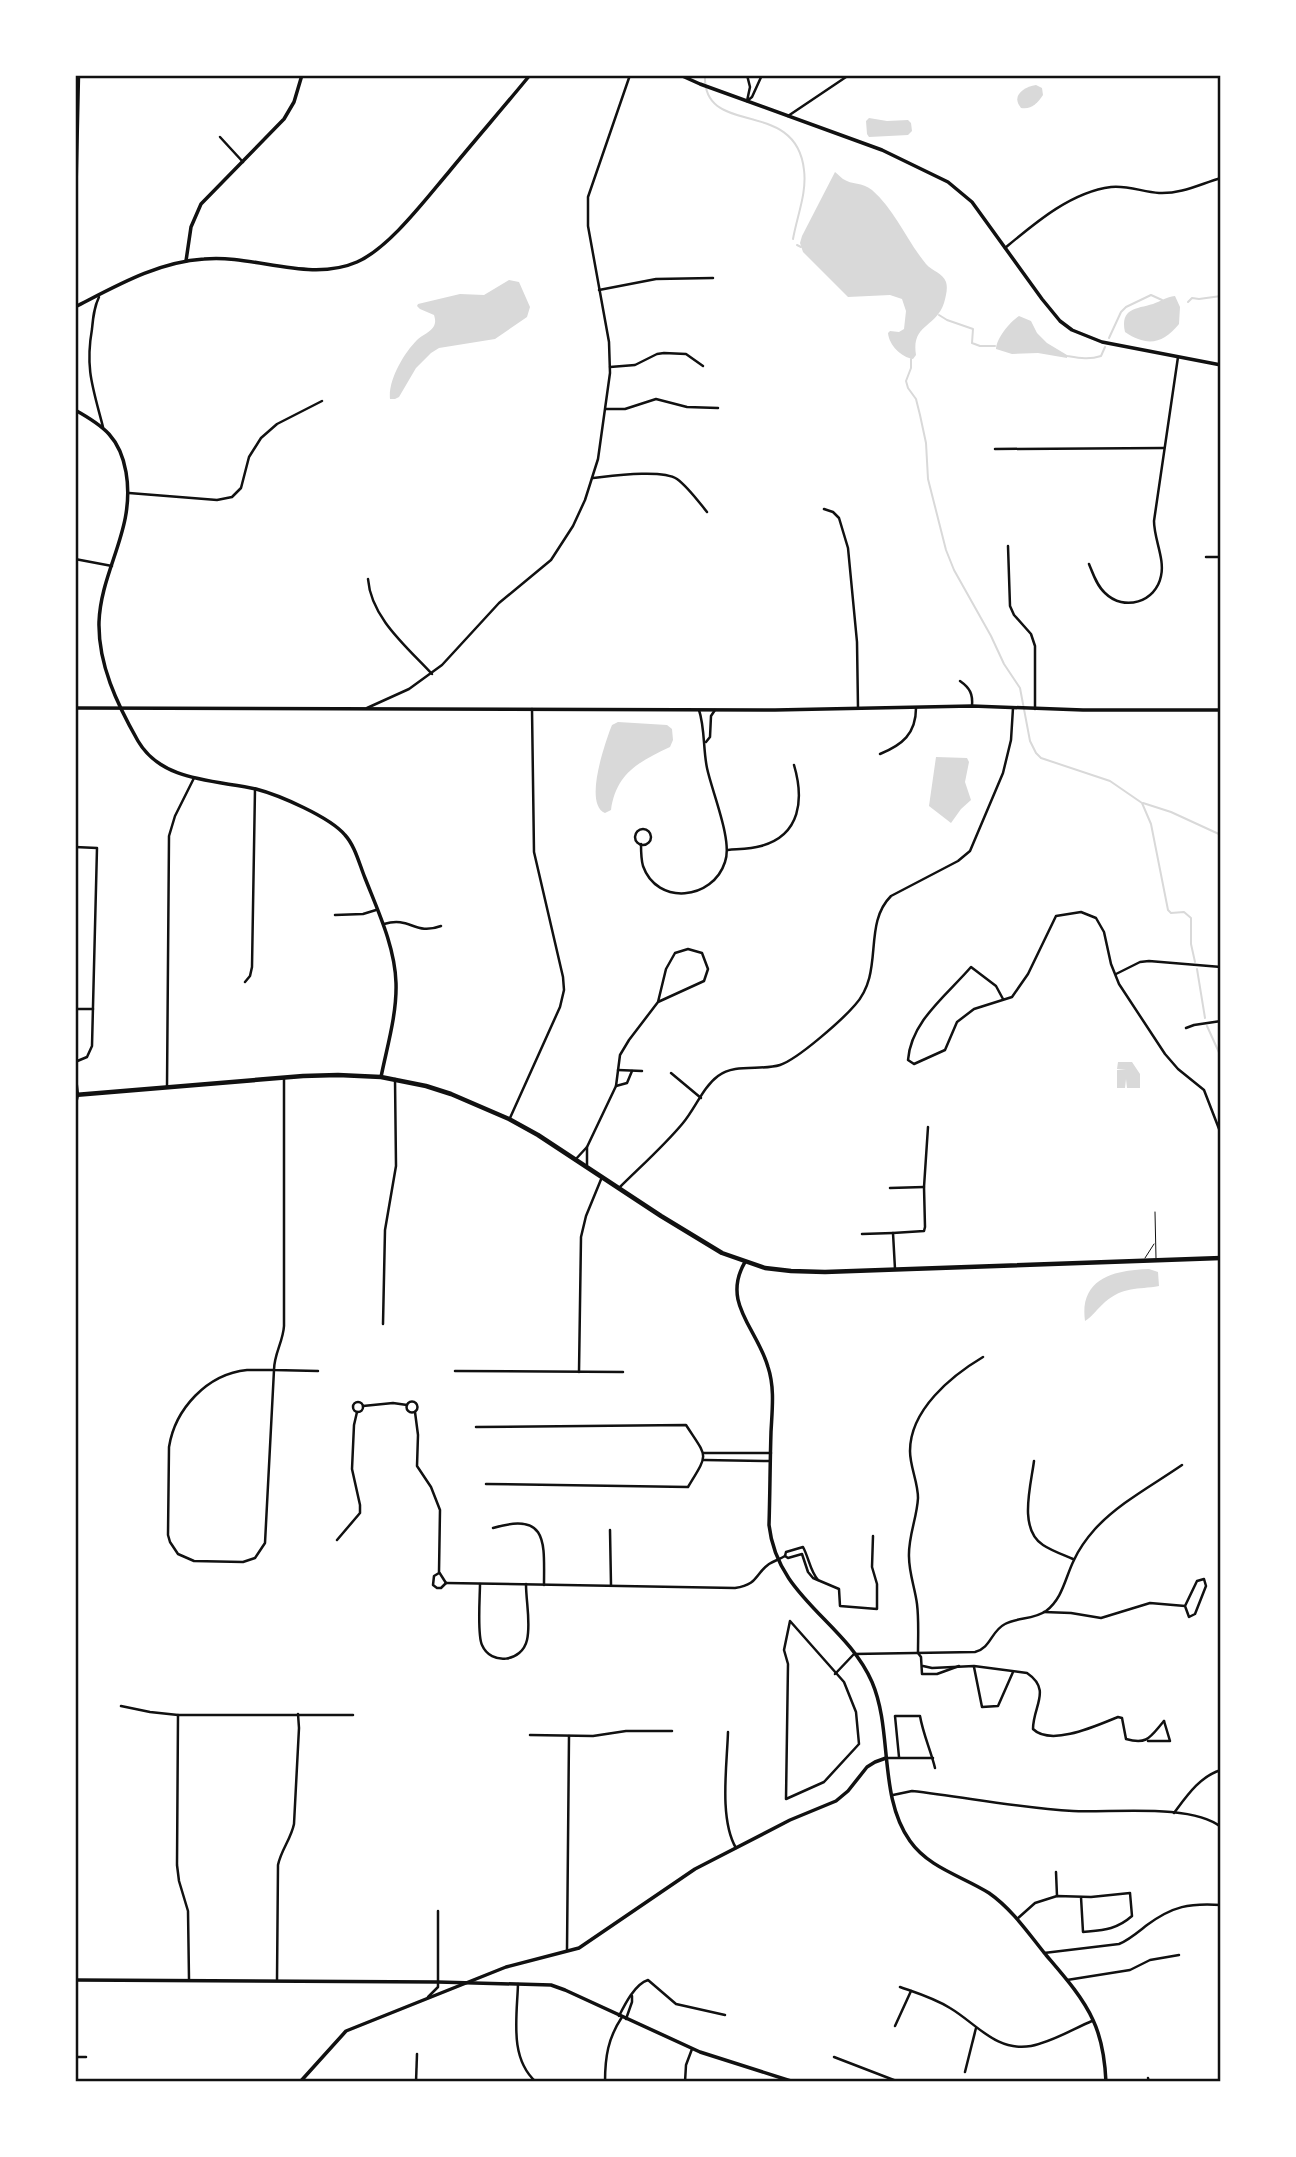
<svg xmlns="http://www.w3.org/2000/svg" width="1296" height="2157" font-family="'Space Grotesk',sans-serif">
	<style>
		.water { fill: #d9d9d9 }
		.lines { fill: none; stroke-linecap: round; stroke-linejoin: round }
		.stream { stroke: #d9d9d9; stroke-width: 2 }
		.service { stroke: #111; stroke-width: 1 }
		.minor { stroke: #111; stroke-width: 2.5 }
		.tertiary { stroke: #111; stroke-width: 3.5 }
		.secondary { stroke: #111; stroke-width: 3.5 }
		.primary { stroke: #111; stroke-width: 4.5 }
		.neatline { fill: none; stroke: #111; stroke-width: 2.5 }
	</style>
	<rect width="100%" height="100%" fill="#fff"/>
	<g class="water">
		<path d="M 1036,85 L 1042,88 L 1043,95 C 1038,103 1031,110 1021,108 C 1011,96 1023,87 1036,85 Z"/>
		<polygon points="869,118 887,121 908,120 911,123 912,131 908,135 869,137 867,134 866,121"/>
		<path d="M 835,172 C 838,174 840,177 843,179 C 852,185 862,182 872,190 C 895,210 907,241 926,264 C 932,271 943,273 946,282 C 948,288 946,296 944,303 C 936,328 911,324 916,355 L 913,359 C 901,357 889,345 888,333 L 890,331 L 899,332 L 904,329 L 906,311 L 902,299 L 890,295 L 848,297 L 803,252 L 800,243 L 802,236 Z"/>
		<path d="M 509,280 L 519,282 L 530,307 L 527,317 L 495,339 L 439,348 L 431,353 L 416,368 L 399,397 L 395,399 L 390,399 C 388,380 404,353 417,340 C 422,335 431,332 434,326 C 436,321 435,319 434,315 L 420,309 L 417,306 L 418,304 L 460,294 L 484,295 Z"/>
		<path d="M 1175,296 L 1180,307 L 1179,324 C 1163,344 1147,347 1125,332 C 1120,308 1136,309 1153,304 C 1161,301 1166,297 1175,296 Z"/>
		<path d="M 1019,316 L 1031,321 L 1037,333 L 1047,343 L 1067,355 L 1067,358 L 1038,353 L 1012,354 L 996,349 C 997,337 1010,322 1019,316 Z"/>
		<path d="M 618,722 L 667,725 L 672,729 L 673,740 L 670,747 C 640,761 616,773 611,810 L 605,813 C 584,804 604,747 610,730 L 612,725 Z"/>
		<polygon points="936,757 967,758 969,762 965,782 971,800 961,809 951,823 929,806"/>
		<polygon points="1118,1062 1132,1062 1140,1074 1140,1088 1127,1088 1126,1079 1125,1088 1117,1088 1117,1070 1126,1069 1117,1069"/>
		<path d="M 1149,1269 L 1158,1272 L 1159,1286 C 1137,1290 1124,1286 1105,1302 C 1098,1308 1092,1317 1085,1321 C 1079,1278 1115,1270 1149,1269 Z"/>
	</g>
	<g class="lines">
		<g class="stream">
			<path d="M 705,75 C 702,139 796,96 804,170 C 807,193 797,216 793,239"/>
			<polyline points="797,245 801,247"/>
			<polyline points="1188,302 1192,298 1199,299 1221,296"/>
			<polyline points="939,315 947,320 973,329 972,343 980,346 995,346"/>
			<polyline points="1109,338 1121,312 1126,307 1151,295 1162,300"/>
			<path d="M 1067,356 C 1079,358 1089,360 1101,356 L 1105,347"/>
			<polyline points="911,359 911,368 906,381 908,388 916,399 920,415 926,443 928,479 946,550 954,570 991,636 1004,664 1020,688 1030,741 1036,753 1041,758 1110,781 1142,803 1151,824 1168,910 1171,913 1184,912 1191,918 1191,944 1195,962"/>
			<polyline points="1143,803 1171,812 1221,835"/>
			<polyline points="1197,969 1205,1018"/>
			<polyline points="1207,1026 1221,1057"/>
		</g>
		<g class="service">
			<polyline points="1155,1212 1156,1258"/>
			<polyline points="1145,1258 1154,1244"/>
		</g>
		<g class="minor">
			<polyline points="747,101 752,97 762,75"/>
			<polyline points="747,101 750,87 747,75"/>
			<polyline points="788,116 849,75"/>
			<polyline points="220,137 243,162"/>
			<path d="M 1005,248 C 1035,223 1071,192 1111,187 C 1127,185 1143,192 1159,193 C 1182,194 1200,184 1221,178"/>
			<polyline points="75,256 79,75"/>
			<polyline points="599,290 656,279 713,278"/>
			<path d="M 99,297 C 94,307 93,318 92,329 C 85,369 93,388 103,427"/>
			<polyline points="610,367 635,365 657,354 664,353 686,354 703,366"/>
			<polyline points="606,409 625,409 656,399 687,407 718,408"/>
			<polyline points="995,449 1164,448"/>
			<path d="M 593,478 C 612,476 662,469 677,479 C 688,487 698,501 707,512"/>
			<polyline points="129,493 217,500 232,497 241,488 249,457 261,438 277,424 322,401"/>
			<polyline points="824,509 833,512 839,518 848,548 857,642 858,708"/>
			<polyline points="1008,546 1010,606 1014,615 1031,634 1035,646 1035,709"/>
			<polyline points="1206,557 1221,557"/>
			<polyline points="75,559 112,566"/>
			<path d="M 1089,564 C 1093,574 1097,586 1105,593 C 1124,612 1156,602 1161,576 C 1165,559 1154,539 1154,521 L 1178,357"/>
			<path d="M 368,579 C 371,618 407,647 432,674"/>
			<path d="M 960,681 C 970,688 973,694 972,706"/>
			<polyline points="367,708 409,689 442,665 499,603 551,560 573,526 585,500 598,459 610,373 609,342 588,226 588,197 630,75"/>
			<polyline points="706,742 710,737 711,716 715,710"/>
			<path d="M 880,754 C 902,745 916,734 916,708"/>
			<circle cx="643" cy="837" r="8"/>
			<path d="M 641,844 C 641,852 641,859 643,866 C 657,906 713,900 725,862 C 733,841 712,792 707,768 C 703,749 705,728 699,710"/>
			<polyline points="75,847 97,848 92,1046 87,1057 75,1062"/>
			<path d="M 728,850 C 739,849 751,849 761,846 C 801,835 804,799 794,765"/>
			<polyline points="335,915 363,914 376,910"/>
			<path d="M 384,924 C 411,916 414,936 441,926"/>
			<polyline points="1116,974 1140,962 1149,961 1221,967"/>
			<polyline points="245,982 250,976 252,967 255,789"/>
			<path d="M 1003,999 L 996,986 L 971,967 C 947,995 911,1021 908,1060 L 914,1064 L 945,1050 L 957,1022 L 974,1009 L 1012,997 L 1028,974 L 1056,916 L 1081,912 L 1096,918 L 1104,932 L 1111,964 L 1119,984 L 1165,1054 L 1178,1069 L 1204,1090 L 1221,1134"/>
			<polyline points="75,1009 93,1009"/>
			<polyline points="1186,1028 1194,1025 1221,1021"/>
			<polyline points="75,1069 78,1095 75,1108"/>
			<polyline points="618,1070 642,1071"/>
			<polyline points="671,1073 701,1098"/>
			<path d="M 284,1078 L 284,1326 C 283,1342 274,1354 274,1370 L 318,1371"/>
			<polyline points="616,1086 627,1083 632,1071"/>
			<polyline points="167,1087 169,836 175,816 194,778"/>
			<polyline points="510,1118 560,1007 564,990 563,977 534,852 532,709"/>
			<polyline points="575,1160 587,1147"/>
			<polyline points="587,1165 587,1147 616,1086 620,1055 629,1040 658,1002 704,981 708,969 702,953 688,949 675,953 666,969 658,1002"/>
			<path d="M 619,1188 C 640,1167 664,1146 683,1123 C 695,1109 703,1087 718,1076 C 735,1063 761,1071 780,1065 C 798,1059 842,1020 855,1005 C 885,972 862,925 891,896 L 958,861 L 970,851 L 1003,773 L 1011,740 L 1013,708"/>
			<polyline points="890,1188 924,1187"/>
			<polyline points="862,1234 893,1233"/>
			<polyline points="895,1269 893,1233 924,1231 925,1227 924,1187 928,1127"/>
			<polyline points="383,1324 385,1230 396,1166 395,1079"/>
			<path d="M 247,1370 L 274,1370 L 265,1543 L 255,1558 L 243,1562 L 194,1561 L 178,1554 L 170,1542 L 168,1535 L 169,1447 C 175,1409 207,1374 247,1370 Z"/>
			<polyline points="455,1371 623,1372"/>
			<polyline points="579,1372 581,1237 586,1216 602,1177"/>
			<circle cx="412" cy="1407" r="5.5"/>
			<circle cx="358" cy="1407" r="5"/>
			<polyline points="363,1406 393,1403 407,1405"/>
			<polyline points="415,1412 418,1435 417,1466 431,1487 440,1510 439,1572 446,1583"/>
			<path d="M 476,1427 L 686,1425 C 708,1459 709,1452 688,1487 L 486,1484"/>
			<polyline points="704,1453 771,1453"/>
			<polyline points="704,1460 770,1461"/>
			<path d="M 1034,1461 C 1031,1485 1018,1529 1043,1545 C 1052,1551 1064,1555 1073,1559"/>
			<path d="M 493,1528 C 549,1511 544,1544 544,1585"/>
			<polyline points="610,1530 611,1585"/>
			<polyline points="337,1540 360,1513 360,1505 352,1469 354,1425 357,1412"/>
			<polyline points="785,1556 788,1558 802,1554 808,1572 813,1578 839,1589 840,1606 877,1609 877,1584 872,1567 873,1536"/>
			<polyline points="439,1573 434,1576 433,1585 437,1588 441,1588 446,1583"/>
			<path d="M 446,1583 L 735,1588 C 759,1584 754,1575 769,1564 C 774,1561 780,1559 785,1556 L 786,1552 L 803,1547 C 809,1558 810,1571 818,1580"/>
			<path d="M 480,1584 C 480,1596 477,1635 482,1645 C 491,1666 522,1662 527,1640 C 531,1623 526,1602 526,1584"/>
			<polyline points="1044,1612 1071,1613 1101,1618 1150,1603 1185,1606 1197,1581 1204,1579 1206,1586 1195,1614 1189,1617 1185,1606"/>
			<polygon points="790,1621 844,1682 856,1712 859,1744 824,1782 786,1799 788,1664 784,1650"/>
			<path d="M 923,1666 L 932,1668 L 974,1666 L 1027,1673 C 1052,1690 1033,1706 1033,1729 C 1051,1747 1098,1725 1118,1717 L 1122,1718 L 1126,1739 C 1148,1745 1150,1737 1164,1721"/>
			<path d="M 959,1666 L 937,1674 L 922,1674 L 921,1657 L 918,1653 C 918,1637 919,1620 917,1604 C 915,1588 909,1573 909,1557 C 908,1537 917,1518 918,1498 C 918,1482 910,1467 910,1451 C 910,1410 951,1376 983,1357"/>
			<polyline points="974,1667 982,1707 998,1706 1013,1672"/>
			<path d="M 835,1674 L 854,1654 L 975,1652 C 991,1648 991,1631 1005,1624 C 1018,1617 1033,1620 1046,1611 C 1063,1598 1065,1578 1074,1560 C 1079,1549 1087,1538 1095,1529 C 1119,1503 1153,1485 1182,1465"/>
			<polyline points="121,1706 150,1712 178,1715 353,1715"/>
			<polyline points="178,1715 177,1865 179,1881 188,1911 189,1979"/>
			<path d="M 728,1732 C 727,1765 719,1819 736,1848"/>
			<polyline points="530,1735 593,1736 626,1731 672,1731"/>
			<polyline points="1148,1741 1170,1741 1164,1721"/>
			<path d="M 899,1757 L 895,1716 L 920,1716 C 923,1734 931,1751 935,1768"/>
			<polyline points="887,1758 933,1758"/>
			<path d="M 893,1795 L 912,1791 C 965,1797 1019,1808 1073,1811 C 1111,1813 1191,1803 1221,1827"/>
			<path d="M 1174,1813 C 1186,1797 1200,1776 1221,1770"/>
			<polyline points="1056,1872 1057,1896"/>
			<path d="M 1017,1919 L 1035,1903 L 1057,1896 L 1091,1897 L 1130,1893 L 1132,1916 C 1116,1930 1103,1930 1083,1932 L 1081,1897"/>
			<polyline points="567,1950 569,1736"/>
			<path d="M 1044,1953 L 1119,1944 C 1129,1940 1138,1932 1147,1925 C 1173,1906 1189,1903 1221,1905"/>
			<path d="M 277,1980 L 278,1865 C 281,1850 291,1839 294,1824 L 299,1728 L 298,1714"/>
			<polyline points="1067,1980 1130,1970 1150,1960 1179,1955"/>
			<path d="M 518,1984 C 517,2017 509,2058 536,2082"/>
			<path d="M 900,1987 C 917,1993 934,1998 950,2008 C 977,2024 996,2052 1031,2046 C 1052,2042 1073,2029 1092,2021"/>
			<polyline points="428,1997 438,1987 438,1911"/>
			<path d="M 619,2016 C 625,2004 635,1984 648,1980 L 676,2004 L 725,2015"/>
			<polyline points="626,2019 632,2002 632,1996"/>
			<polyline points="895,2026 911,1991"/>
			<polyline points="75,2057 86,2057"/>
			<polyline points="834,2057 899,2082"/>
			<polyline points="965,2072 976,2028"/>
			<polyline points="1148,2078 1149,2082"/>
			<polyline points="416,2082 417,2054"/>
			<path d="M 605,2082 C 605,2057 608,2038 622,2017"/>
			<polyline points="685,2082 686,2065 692,2049"/>
		</g>
		<g class="tertiary">
			<polyline points="680,75 700,84 882,150 948,182 972,202 1042,299 1060,321 1072,330 1102,342 1221,365"/>
			<polyline points="186,261 191,227 201,204 284,119 294,102 302,75"/>
			<path d="M 75,307 C 116,286 157,262 204,259 C 253,254 309,283 357,262 C 389,248 425,200 448,173 C 475,140 503,108 530,75"/>
			<polyline points="75,708 775,710 972,706 1083,710 1221,710"/>
			<polyline points="75,1980 438,1982 551,1985 565,1990 700,2052 794,2082"/>
			<polyline points="300,2082 346,2031 506,1967 579,1948 695,1869 790,1820 836,1801 848,1791 867,1767 875,1762 886,1758"/>
		</g>
		<g class="secondary">
			<path d="M 75,410 C 104,426 120,438 126,472 C 136,529 101,569 99,622 C 98,664 117,704 138,741 C 162,782 215,780 256,789 C 279,795 330,817 345,835 C 355,846 359,863 365,878 C 378,911 395,947 396,983 C 397,1014 387,1047 381,1077"/>
			<path d="M 745,1262 C 721,1303 757,1328 768,1367 C 775,1388 772,1411 771,1432 C 770,1463 770,1494 769,1525 C 777,1598 845,1621 872,1682 C 893,1731 878,1796 910,1841 C 929,1868 962,1876 989,1893 C 1012,1909 1029,1934 1046,1955 C 1063,1975 1082,1996 1093,2020 C 1102,2039 1105,2060 1106,2082"/>
		</g>
		<polyline class="primary" points="75,1095 303,1076 338,1075 381,1077 426,1086 451,1094 509,1119 538,1135 661,1216 722,1253 765,1268 791,1271 825,1272 1221,1258"/>
	</g>
	<rect width="1296" height="2157" fill="none" stroke="#ffffff" stroke-width="154"/>
	<rect x="77" y="77" width="1142" height="2003" class="neatline"/>
</svg>
